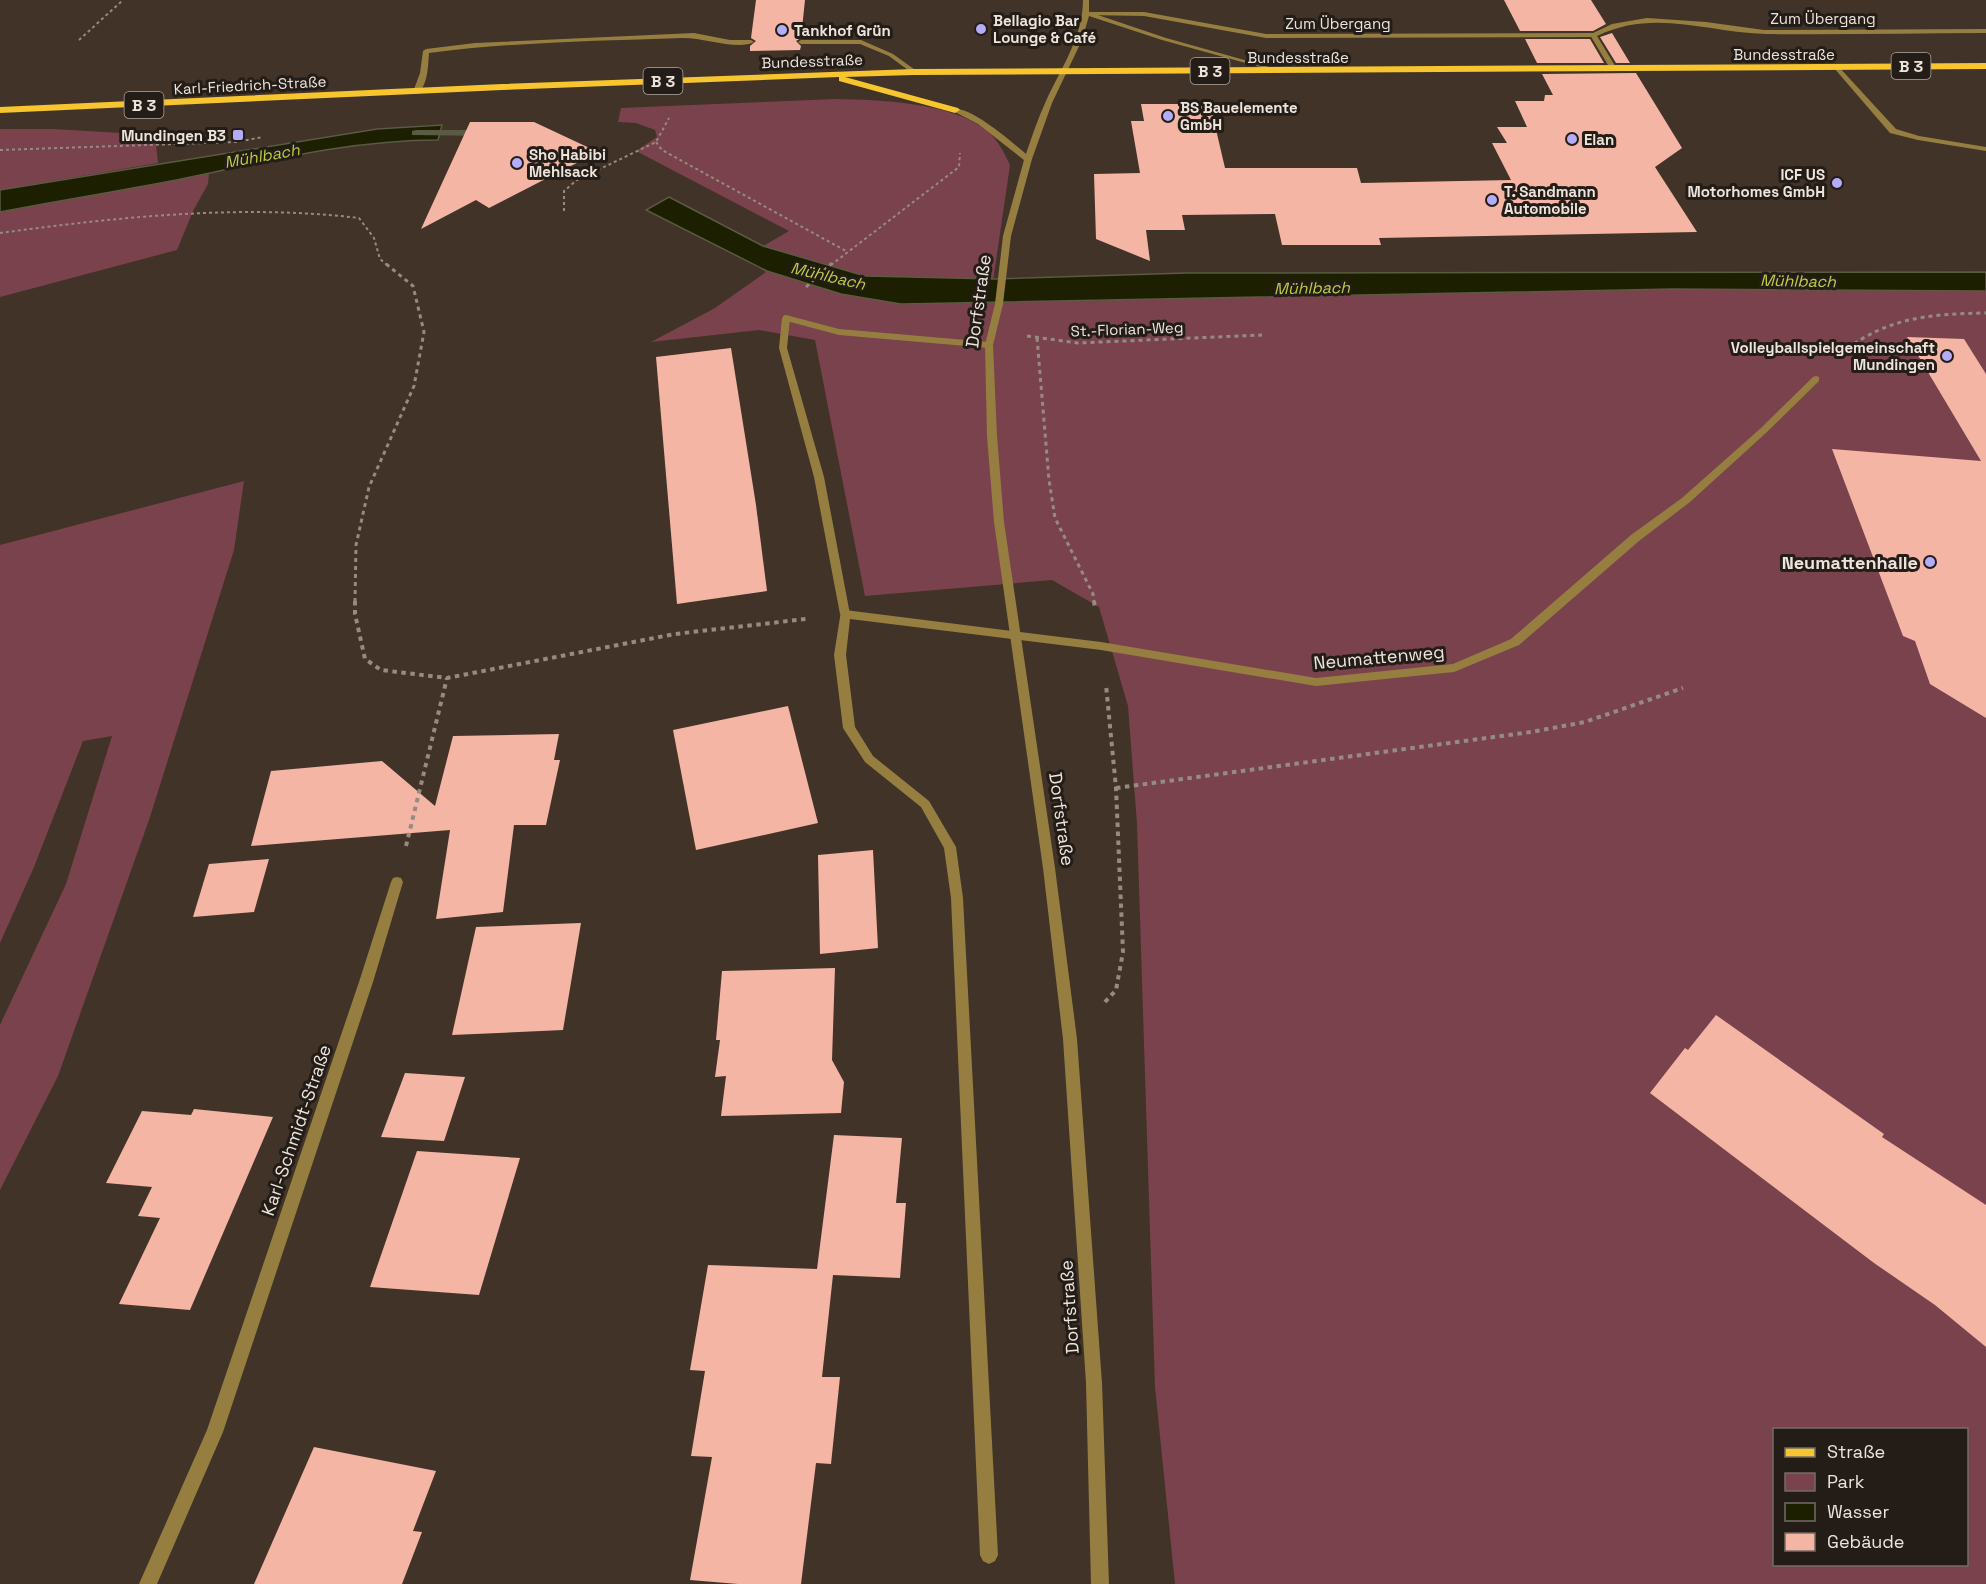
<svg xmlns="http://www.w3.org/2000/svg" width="1986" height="1584" font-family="'Space Grotesk',sans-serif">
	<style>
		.green { fill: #7a424d; fill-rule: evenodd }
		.water { fill: #1c1f00; stroke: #5b5a42; stroke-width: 1.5 }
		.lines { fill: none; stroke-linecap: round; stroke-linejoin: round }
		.stream { fill: #5b5a42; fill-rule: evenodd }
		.building { fill: #f4b5a5 }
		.path-far2 { stroke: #968b81; stroke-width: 2; stroke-dasharray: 3 3; stroke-linecap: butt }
		.path-far1 { stroke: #968b81; stroke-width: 3; stroke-dasharray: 4 4; stroke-linecap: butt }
		.path { stroke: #968b81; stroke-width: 4; stroke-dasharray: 4.5 4.5; stroke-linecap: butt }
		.service { fill: #967e41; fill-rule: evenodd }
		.minor { fill: #967e41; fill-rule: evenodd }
		.tertiary { fill: #967e41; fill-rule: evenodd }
		.primary { fill: #f7c52f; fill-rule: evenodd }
		.poi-dot { fill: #b3adf9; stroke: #231c17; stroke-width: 2 }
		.labels { text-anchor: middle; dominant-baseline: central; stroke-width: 6; stroke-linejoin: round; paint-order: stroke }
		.far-street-label { font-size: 15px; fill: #ede4dc; stroke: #231c17 }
		.far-poi-label { font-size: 15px; font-weight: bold; fill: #ede4dc; stroke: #231c17; text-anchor: start }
		.shield { fill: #231c17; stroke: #b0a8a1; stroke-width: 1.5 }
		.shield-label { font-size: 16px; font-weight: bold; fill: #ede4dc }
		.far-water-label { font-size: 16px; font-style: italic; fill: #bece43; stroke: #231c17 }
		.street-label { font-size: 18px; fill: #ede4dc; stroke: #231c17 }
		.poi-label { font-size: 18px; font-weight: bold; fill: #ede4dc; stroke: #231c17; text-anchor: end }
	</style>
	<rect width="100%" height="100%" fill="#413327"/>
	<g class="green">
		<path d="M 836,99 C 880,100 950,102 986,130 C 998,140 1004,152 1010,165 L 990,302 L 1672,289 L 1986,291 L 1986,1584 L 1175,1584 L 1155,1387 L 1137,824 L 1128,706 L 1099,607 L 1052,580 L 865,596 L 815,340 L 759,330 L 651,342 L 715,308 L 766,272 L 743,258 L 789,231 L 636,151 L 657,137 L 655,130 L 636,123 L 618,122 L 621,108 ZM 1774,1430 L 1966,1430 L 1966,1564 L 1774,1564 Z"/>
		<polygon points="0,129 53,129 155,135 158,163 0,190"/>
		<polygon points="209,173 208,184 193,211 177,250 0,297 0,212"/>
		<polygon points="244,481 234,550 149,820 58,1076 0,1190 0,1025 66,884 112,736 83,741 34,867 0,943 0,545"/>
	</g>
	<g class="water">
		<path d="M 442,125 L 438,140 C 347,140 260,163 171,181 C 114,192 57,201 0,212 L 0,190 L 377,129 Z"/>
		<polygon points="669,197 763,246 865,276 994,279 1186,273 1986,272 1986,291 1672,289 901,304 841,294 767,271 646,210"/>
	</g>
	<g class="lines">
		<polygon class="stream" points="416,130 490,130 496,133 490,136 412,135 412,131"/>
	</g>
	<g class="building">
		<polygon points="756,0 805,0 801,38 796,41 801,46 800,50 750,51 750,46 756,41 751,38"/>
		<polygon points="1504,0 1591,0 1606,24 1593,31 1520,31"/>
		<polygon points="1612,33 1630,63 1616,63 1600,37"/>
		<polygon points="1525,39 1590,39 1604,63 1537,63"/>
		<polygon points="1636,73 1682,148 1655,167 1697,232 1379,238 1381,245 1282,245 1275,214 1182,215 1185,230 1146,230 1150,261 1096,239 1094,174 1140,173 1131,121 1144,121 1141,104 1210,104 1225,168 1357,168 1361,183 1511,180 1492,143 1507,143 1497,127 1527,127 1515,101 1544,101 1545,95 1553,95 1542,74"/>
		<polygon points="470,122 534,122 598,152 489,208 476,200 421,229"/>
		<polygon points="1907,337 1964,339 1986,374 1986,718 1930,684 1915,641 1903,636 1832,449 1981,461"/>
		<polygon points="731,348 756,505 767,591 677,604 656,357"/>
		<polygon points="788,706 818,823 696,850 673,730"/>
		<polygon points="559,734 554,760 560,760 546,825 514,825 503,912 436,919 450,830 251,846 271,771 382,761 435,806 453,736"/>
		<polygon points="873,850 878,948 820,954 818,855"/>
		<polygon points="269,859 254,912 193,917 209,864"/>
		<polygon points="581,923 563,1030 452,1035 476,927"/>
		<polygon points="835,968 832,1060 844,1082 841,1113 721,1116 726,1076 715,1077 720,1040 716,1040 722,971"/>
		<polygon points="1716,1015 1884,1134 1882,1137 1986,1205 1986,1347 1935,1305 1874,1263 1650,1093 1685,1048 1688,1050"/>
		<polygon points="405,1073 465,1077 444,1141 381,1137"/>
		<polygon points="194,1109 273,1117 190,1310 119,1304 160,1218 138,1216 152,1187 106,1183 142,1111 191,1115"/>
		<polygon points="834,1135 902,1138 896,1203 906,1203 900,1278 833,1275 822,1377 840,1377 831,1464 816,1463 801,1584 738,1584 690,1580 712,1457 691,1456 705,1371 690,1370 708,1265 817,1269"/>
		<polygon points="417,1151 520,1158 479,1295 370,1287"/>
		<polygon points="314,1447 436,1471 413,1531 422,1532 402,1584 254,1584"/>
	</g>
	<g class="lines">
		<g class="path-far2">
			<polyline points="79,40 123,0"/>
			<polyline points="656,142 662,150 846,251"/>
			<polyline points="0,150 236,142 263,137"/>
			<polyline points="564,211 564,191 577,180 656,142 669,118"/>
			<path d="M 0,233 C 118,217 241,204 359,218 L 374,238 L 380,259 L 387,265"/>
			<polyline points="831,265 959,167 960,153"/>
		</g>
		<g class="path-far1">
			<polyline points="806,287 832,263"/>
			<polyline points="1027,336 1078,343 1262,335"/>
			<polyline points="1037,338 1049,480 1055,518 1093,594 1094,602"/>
			<path d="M 1841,353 C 1888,317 1929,314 1986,313"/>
			<polyline points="355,602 356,545 369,487 414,386 424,332 413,286 385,263"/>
		</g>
		<g class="path">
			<polyline points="355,601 355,614 365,659 381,670 447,678 675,634 806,619"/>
			<polyline points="1094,601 1095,609"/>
			<polyline points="1116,788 1531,732 1585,722 1683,688"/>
			<polyline points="406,846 447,678"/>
			<polyline points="1105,1002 1116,990 1123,952 1116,788 1106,685"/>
		</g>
		<g class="service">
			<polygon points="1084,12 1144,12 1266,34 1593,33 1596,35 1593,37 1266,38 1144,16 1086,15 1083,13"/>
			<path d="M 694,33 L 730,40 L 751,40 L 754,42 C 738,51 702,37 682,38 C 598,41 513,42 429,53 C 428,66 428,86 417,94 L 413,92 L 420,73 L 423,51 L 426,49 L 475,43 Z"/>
			<polygon points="861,40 893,54 918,72 912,73 889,56 860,44 801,44 798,42 801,40"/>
			<polygon points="1834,66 1838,66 1896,129 1919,136 1986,147 1986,151 1918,140 1890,133 1834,68"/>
			<polygon points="786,315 790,318 787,348 824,477 850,614 845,618 840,614 814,477 779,348 782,318"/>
		</g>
		<g class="minor">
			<path d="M 1647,18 L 1706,22 L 1764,30 L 1986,29 L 1986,33 C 1913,33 1840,35 1767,34 C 1708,33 1655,8 1597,36 L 1617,69 L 1611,70 L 1590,35 L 1591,34 L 1612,24 Z"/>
			<polygon points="786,315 839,329 989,342 993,345 989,348 839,335 783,320 783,316"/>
			<polygon points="1816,376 1819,377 1819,381 1767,432 1690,502 1639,541 1519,645 1454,672 1316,686 1101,650 850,619 846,655 855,727 873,756 929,801 956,847 963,898 998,1555 995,1561 989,1564 983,1561 980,1555 951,898 944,848 921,807 865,762 843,728 834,655 841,611 845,610 1101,642 1316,678 1453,664 1511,639 1631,535 1682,498 1761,428 1813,377"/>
			<polygon points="397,877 401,878 403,882 373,982 223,1432 157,1584 139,1584 207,1430 359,982 391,882 393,878"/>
		</g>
		<path class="tertiary" d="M 1083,0 L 1089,0 L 1089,12 L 1166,38 L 1284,71 L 1278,72 L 1162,40 L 1089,16 L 1082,40 L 1052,103 L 1032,159 L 1011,236 L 1003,304 L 993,345 L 997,436 L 1004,522 L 1055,868 L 1077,1039 L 1102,1383 L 1109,1584 L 1091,1584 L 1086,1383 L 1063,1039 L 1043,868 L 994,522 L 987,436 L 985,345 L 995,304 L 1003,236 L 1024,160 L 978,124 L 951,110 C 967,102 1013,143 1026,154 C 1032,136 1038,118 1046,101 C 1061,68 1083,37 1083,0 Z"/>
		<polygon class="primary" points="1986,63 1986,69 914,75 845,77 958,108 960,110 955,113 839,81 839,77 502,90 0,113 0,107 502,84 914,69"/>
	</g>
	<g class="poi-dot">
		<circle cx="981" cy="29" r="6"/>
		<circle cx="782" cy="30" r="6"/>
		<circle cx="1168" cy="116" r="6"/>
		<rect x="232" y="129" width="12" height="12" rx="3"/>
		<circle cx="1572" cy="139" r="6"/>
		<circle cx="517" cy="163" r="6"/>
		<circle cx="1837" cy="183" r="6"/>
		<circle cx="1492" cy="200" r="6"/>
		<circle cx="1947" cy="356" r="6"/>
		<circle cx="1930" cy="562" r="6"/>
	</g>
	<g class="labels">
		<g class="far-street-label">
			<text x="1823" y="18">Zum Übergang</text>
			<text x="1338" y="23">Zum Übergang</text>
			<text x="1784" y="54">Bundesstraße</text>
			<text x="1298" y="57">Bundesstraße</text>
			<text transform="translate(812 61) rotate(-2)">Bundesstraße</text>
			<text transform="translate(250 85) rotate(-3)">Karl-Friedrich-Straße</text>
			<text transform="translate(1127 329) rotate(-2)">St.-Florian-Weg</text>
		</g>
		<g class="far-poi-label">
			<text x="993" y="20">Bellagio Bar<tspan x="993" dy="17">Lounge &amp; Café</tspan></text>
			<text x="794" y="30">Tankhof Grün</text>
			<text x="1180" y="107">BS Bauelemente<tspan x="1180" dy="17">GmbH</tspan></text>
			<text x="226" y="135" text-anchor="end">Mundingen B3</text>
			<text x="1584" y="139">Elan</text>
			<text x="529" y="154">Sho Habibi<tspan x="529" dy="17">Mehlsack</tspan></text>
			<text x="1825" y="174" text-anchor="end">ICF US<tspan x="1825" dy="17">Motorhomes GmbH</tspan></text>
			<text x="1504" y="191">T. Sandmann<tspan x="1504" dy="17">Automobile</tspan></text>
			<text x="1935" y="347" text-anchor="end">Volleyballspielgemeinschaft<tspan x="1935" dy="17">Mundingen</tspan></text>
		</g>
		<g class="shield">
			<rect x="1891.5" y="53" width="39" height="26" rx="4.5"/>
			<rect x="1190.5" y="58" width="39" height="26" rx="4.5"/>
			<rect x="643.5" y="68" width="39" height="26" rx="4.5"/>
			<rect x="124.5" y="92" width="39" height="26" rx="4.5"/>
		</g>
		<g class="shield-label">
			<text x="1911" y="66">B 3</text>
			<text x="1210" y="71">B 3</text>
			<text x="663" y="81">B 3</text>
			<text x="144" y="105">B 3</text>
		</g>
		<g class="far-water-label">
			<text transform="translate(262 156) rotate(-10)">Mühlbach</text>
			<text transform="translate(828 276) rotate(13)">Mühlbach</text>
			<text transform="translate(1798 281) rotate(1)">Mühlbach</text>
			<text transform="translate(1312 288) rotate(-1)">Mühlbach</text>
		</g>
		<g class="street-label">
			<text transform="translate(978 301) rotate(-82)">Dorfstraße</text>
			<text transform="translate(1379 657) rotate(-5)">Neumattenweg</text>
			<text transform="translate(1062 819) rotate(82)">Dorfstraße</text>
			<text transform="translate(296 1130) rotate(-71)">Karl-Schmidt-Straße</text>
			<text transform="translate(1069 1307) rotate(-94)">Dorfstraße</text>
		</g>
		<g class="poi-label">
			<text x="1918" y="562">Neumattenhalle</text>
		</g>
	</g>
	<rect x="1773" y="1428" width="195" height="138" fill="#231c17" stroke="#746c66" stroke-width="1.5"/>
	<rect x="1785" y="1448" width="30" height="9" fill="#f7c52f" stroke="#746c66" stroke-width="1.5"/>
	<text x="1827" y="1458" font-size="18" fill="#ede4dc">Straße</text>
	<rect x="1785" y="1473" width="30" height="18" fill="#7a424d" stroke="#746c66" stroke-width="1.5"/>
	<text x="1827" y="1488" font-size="18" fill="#ede4dc">Park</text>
	<rect x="1785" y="1503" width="30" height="18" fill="#1c1f00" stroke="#746c66" stroke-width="1.5"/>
	<text x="1827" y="1518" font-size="18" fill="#ede4dc">Wasser</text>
	<rect x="1785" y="1533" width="30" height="18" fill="#f4b5a5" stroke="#746c66" stroke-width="1.5"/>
	<text x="1827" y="1548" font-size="18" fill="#ede4dc">Gebäude</text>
</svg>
